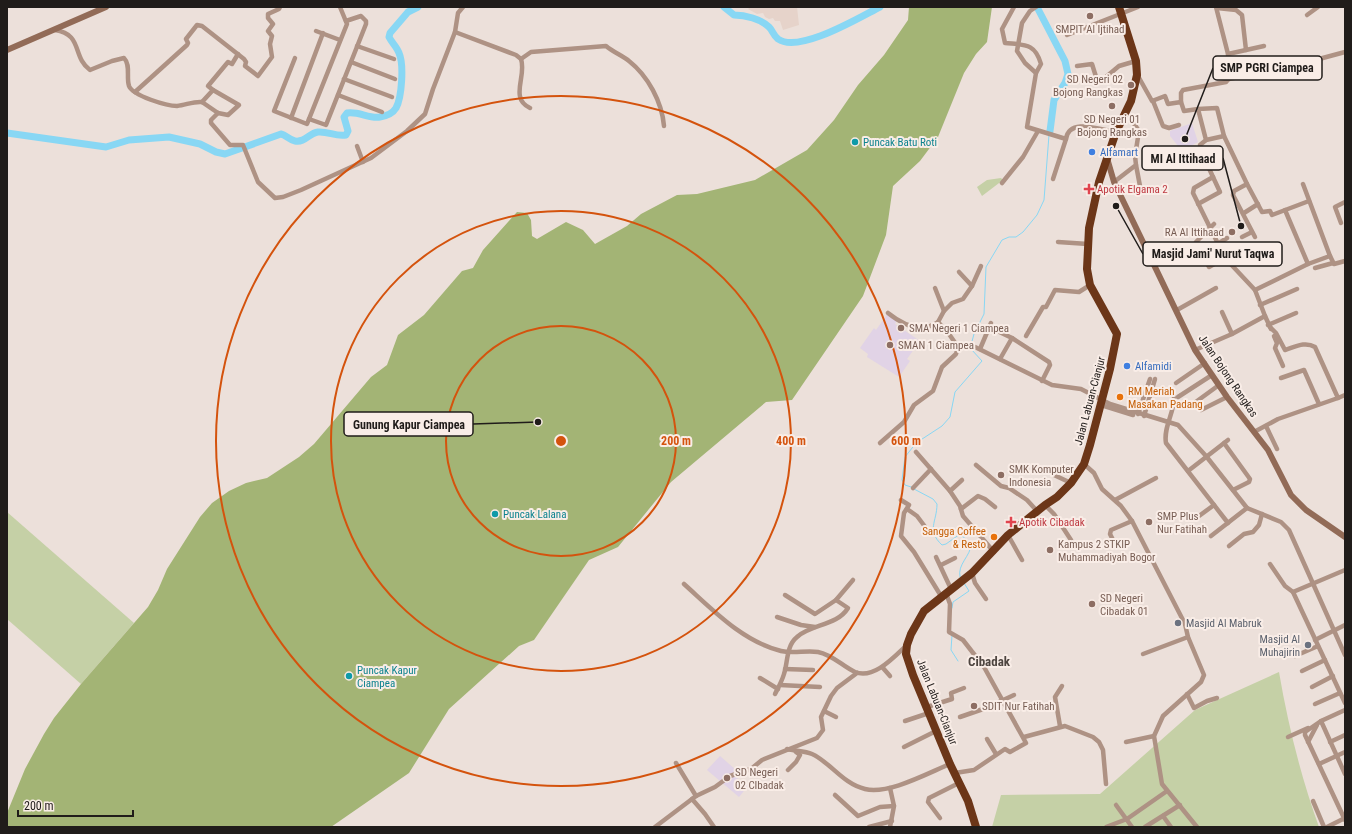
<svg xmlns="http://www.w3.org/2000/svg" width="1352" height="834" font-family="'Roboto Condensed',sans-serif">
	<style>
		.built { fill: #e6d3ca }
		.education { fill: #e1d3e6 }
		.green { fill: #c5d0a6 }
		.forest { fill: #a3b475 }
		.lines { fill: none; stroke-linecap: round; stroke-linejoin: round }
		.stream { stroke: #88d7f4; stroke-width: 1 }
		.river { stroke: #88d7f4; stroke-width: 7 }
		.street { stroke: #ae9284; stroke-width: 4.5 }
		.secondary { stroke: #926b57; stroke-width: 6 }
		.highway { stroke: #6c3618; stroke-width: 8 }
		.ring { fill: none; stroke: #d4530d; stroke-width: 2 }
		.education-dot { fill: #8d6e63; stroke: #f9ede7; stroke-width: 1.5 }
		.culture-dot { fill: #0f9aa8; stroke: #f9ede7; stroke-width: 1.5 }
		.shop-dot { fill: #3f7fe0; stroke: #f9ede7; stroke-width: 1.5 }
		.health-dot { fill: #e0444e; stroke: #f9ede7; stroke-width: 1.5 }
		.food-dot { fill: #e8710a; stroke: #f9ede7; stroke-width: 1.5 }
		.worship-dot { fill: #6b7280; stroke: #f9ede7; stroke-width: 1.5 }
		.labels { text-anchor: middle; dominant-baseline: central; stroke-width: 4; stroke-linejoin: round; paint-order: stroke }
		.education-label { font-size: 11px; fill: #785e54; stroke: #f9ede7; text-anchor: start }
		.culture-label { font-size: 11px; fill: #0d838f; stroke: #f9ede7; text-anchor: start }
		.shop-label { font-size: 11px; fill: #366cbe; stroke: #f9ede7; text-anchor: start }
		.health-label { font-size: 11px; fill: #be3a42; stroke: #f9ede7; text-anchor: start }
		.street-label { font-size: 11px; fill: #201c1a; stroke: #f9ede7 }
		.food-label { font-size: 11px; fill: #c56008; stroke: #f9ede7; text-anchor: start }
		.worship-label { font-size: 11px; fill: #5b616d; stroke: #f9ede7; text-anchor: start }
		.quarter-label { font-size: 13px; font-weight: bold; fill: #4e4540; stroke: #f9ede7 }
		.centre { fill: #d4530d; stroke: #f9ede7; stroke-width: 2 }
		.ring-label { font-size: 12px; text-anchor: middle; font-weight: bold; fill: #d4530d; stroke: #f9ede7; stroke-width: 4; stroke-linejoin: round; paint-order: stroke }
		.leader { fill: none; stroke: #201c1a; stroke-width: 1.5 }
		.callout-dot { fill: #201c1a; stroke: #f9ede7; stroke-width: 1.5 }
		.callout { fill: #f9ede7; stroke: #201c1a; stroke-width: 1.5 }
		.callout-label { font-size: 12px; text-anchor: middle; font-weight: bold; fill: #201c1a }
	</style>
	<rect width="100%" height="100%" fill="#ece0da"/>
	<polygon class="built" points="750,7 797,7 799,25 783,30 780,21 775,21 773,18 769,19 765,17 763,13 757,14 748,9"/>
	<g class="education">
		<polygon points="1192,123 1198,142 1182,151 1170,136 1170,131"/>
		<polygon points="888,313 897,320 895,324 920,341 907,359 910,361 899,377 867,357 868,354 860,348 874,328 876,330"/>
		<polygon points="720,756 736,770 733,775 748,786 739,797 707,770"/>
	</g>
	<g class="green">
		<polygon points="1001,178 1003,180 982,196 977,187 987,180"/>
		<polygon points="7,512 134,623 81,684 7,619"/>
		<path d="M 1279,672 C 1288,725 1301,777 1319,827 L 992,827 L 1001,795 L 1100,794 L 1195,710 Z"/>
	</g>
	<polygon class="forest" points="909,7 992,7 987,42 976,54 964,73 938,137 920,161 893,186 886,235 863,296 792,400 766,402 671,482 618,547 589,560 534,640 519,646 449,709 409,773 331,827 7,827 7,813 25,769 44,734 54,718 81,684 148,607 158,590 167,569 200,517 212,503 229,491 246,483 267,478 299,457 314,444 371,377 387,365 398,335 424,315 462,271 473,268 483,250 517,212 527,213 531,220 532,236 537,239 566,222 583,230 595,244 627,226 641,214 677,195 697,194 755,180 807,150 834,120 858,85 884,55 908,20"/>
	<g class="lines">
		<g class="stream">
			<polyline points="971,345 974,334 984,314 986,267 1002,240 1009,237 1016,237 1023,232 1037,215 1044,200 1049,135"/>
			<polyline points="911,487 905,485 902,480 905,457 916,443 942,426 950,417 955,392 982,361 971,349"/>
			<path d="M 914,489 L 933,499 L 937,504 C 937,522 926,530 942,545 L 946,544 L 960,534 L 971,544 C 971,556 957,564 960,577"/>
			<polyline points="952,608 953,602 969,591 964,583"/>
			<polyline points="952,635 951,650 958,661"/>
		</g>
		<g class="river">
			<path d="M 724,7 L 734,15 C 745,15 761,19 769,27 C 773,31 773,35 778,39 C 799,54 860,17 880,7"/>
			<polyline points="1037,7 1065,61 1068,74 1065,83 1054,100 1050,131"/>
			<path d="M 7,133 L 106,147 L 129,140 L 169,137 L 200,144 L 216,152 L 225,154 L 281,134 C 286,135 289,140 295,141 C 305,143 309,133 318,132 C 328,131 336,137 346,135 L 348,131 L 344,117 L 347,113 C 359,111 369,119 380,117 C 386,116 393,113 396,108 C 402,97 404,64 399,53 C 397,47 392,43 389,37 L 390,33 L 408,12 L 418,7"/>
		</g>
		<g class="street">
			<path d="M 1014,7 L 1002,29 L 1005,43 C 1025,45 1035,43 1041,64 L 1036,73"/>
			<path d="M 1036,7 L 1030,11 L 1022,23 L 1017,51 L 1025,63 L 1036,73 L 1027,127 L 1066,139 C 1069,117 1101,130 1116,132"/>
			<polyline points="1217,8 1236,10 1242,15 1246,50"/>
			<polyline points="1307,15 1318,7"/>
			<path d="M 55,30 C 83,34 72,57 90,70 L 112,61 L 124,58 C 131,65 126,77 129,86 C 133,96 167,106 177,106 C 186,105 194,101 202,102 L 218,113 L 228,115 L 239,105 L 213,90"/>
			<polyline points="316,31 340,40"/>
			<path d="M 455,32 L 516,55 L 521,59 C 527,76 509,98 530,108"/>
			<polyline points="1067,35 1138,7"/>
			<polyline points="357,46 394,59"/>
			<polyline points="1228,54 1264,46"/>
			<polyline points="295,58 274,111 307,124 347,24 340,7"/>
			<path d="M 521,59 L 531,52 L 606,46 C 613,52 623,56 629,61 C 648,76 662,102 664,126"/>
			<polyline points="1319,59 1345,52"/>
			<polyline points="351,62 395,79"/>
			<polyline points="1077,66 1092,64 1097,80 1100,82 1119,66 1136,61"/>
			<polyline points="1138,76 1152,101 1165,96 1168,104 1181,102 1184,111 1198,109 1206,140 1200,145 1201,151 1213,177 1194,188 1193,193 1225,258 1255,290"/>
			<polyline points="344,79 392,97"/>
			<polyline points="1229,79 1271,70"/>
			<polyline points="135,92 187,45 188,43 186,39 197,25 202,26 244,59 246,62 245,66 258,76 272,57 270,44 272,36 268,31 273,24 268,18 268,14 279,9 280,7"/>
			<polyline points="338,95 382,112"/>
			<polyline points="1153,101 1163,126 1169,128 1179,125"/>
			<polyline points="202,102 213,90 208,86 228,62 232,64 238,54"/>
			<polyline points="1181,102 1181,93 1183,90 1226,82 1230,77 1228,54 1216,7"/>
			<polyline points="1198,109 1217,108 1224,136"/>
			<polyline points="218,113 211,120 211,123 230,145 243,145 258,182 275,198 283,197 301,190 371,158 407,131 425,114 433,89 455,32 458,13 463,7"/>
			<polyline points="291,118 323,33"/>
			<polyline points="309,119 326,125 366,24 366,21 361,16 346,21"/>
			<polyline points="1206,140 1224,136 1247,184 1234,191 1233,195 1255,237"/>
			<polyline points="357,146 363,162"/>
			<polyline points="1136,165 1140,186"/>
			<polyline points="1053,179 1066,139"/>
			<polyline points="1114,182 1136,165 1135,156 1139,131 1126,112"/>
			<polyline points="1002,183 1023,157 1038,131"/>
			<polyline points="1247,184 1262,212 1270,211 1272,215 1309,201"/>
			<polyline points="1198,204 1220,192 1213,177"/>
			<polyline points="1285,210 1308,264"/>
			<polyline points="1244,213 1258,204"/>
			<polyline points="1341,223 1335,207 1345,202"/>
			<polyline points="1214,224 1196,242 1209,267 1225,258"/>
			<polyline points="1242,237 1252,232"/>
			<polyline points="1058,242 1088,244"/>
			<polyline points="1202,254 1227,238"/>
			<polyline points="1330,256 1334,264 1345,261"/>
			<polyline points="1315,268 1333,263"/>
			<polyline points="959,272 972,286"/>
			<polyline points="935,288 944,311"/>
			<polyline points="1260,305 1297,289"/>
			<polyline points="1177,310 1216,288"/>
			<polyline points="1222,312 1232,334"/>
			<path d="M 888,313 C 903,325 921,334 938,322 L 949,334 L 958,347 L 975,347 L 1052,385 L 1081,389 L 1110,404 L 1178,425 L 1206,456 L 1247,508 L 1281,522 L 1289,530 L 1345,655"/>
			<polyline points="1265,316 1271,329"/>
			<polyline points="938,322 944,311 952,303 963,299 972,286 981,266"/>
			<polyline points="1268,325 1296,313"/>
			<polyline points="989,327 1012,338 1049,362 1050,365 1042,381"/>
			<polyline points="1026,336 1043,307 1046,307 1055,290 1079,292 1090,285"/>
			<polyline points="1274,336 1277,343 1275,348 1283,366"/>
			<polyline points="980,349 991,323"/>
			<polyline points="1195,350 1232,334 1265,316 1255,290 1308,264 1330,256 1303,184"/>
			<polyline points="1000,359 1012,338"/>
			<polyline points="1281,378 1304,370 1319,404"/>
			<polyline points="1176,383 1205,363"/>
			<path d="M 1174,396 C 1175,412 1163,427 1166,443 L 1228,523"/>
			<polyline points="1178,397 1212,375"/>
			<polyline points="1338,398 1345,395"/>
			<polyline points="1193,404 1219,385"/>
			<polyline points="1101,405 1133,415 1134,411"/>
			<polyline points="1201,410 1227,397"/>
			<polyline points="1138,414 1150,379"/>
			<polyline points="1144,416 1155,379"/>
			<polyline points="1266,426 1277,449"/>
			<path d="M 1254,432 L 1278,419 L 1338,398 L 1315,347 C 1305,341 1295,347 1285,350 L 1276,333 L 1270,327"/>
			<polyline points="880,443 904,422 914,405 933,391 942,367 956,354 958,347"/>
			<polyline points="1224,443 1250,479 1249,482 1233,490"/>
			<polyline points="916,452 950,491 960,506 963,516 994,552"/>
			<polyline points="1084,464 1094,473 1102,489 1121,506 1132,521 1185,624 1188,637 1204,675 1201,682 1163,716 1154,736 1162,784 1197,827"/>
			<polyline points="976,465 1001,486 1009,488 1027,500 1037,511"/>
			<polyline points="1188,471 1228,440"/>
			<polyline points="1054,475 1071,483"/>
			<polyline points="913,488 931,469"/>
			<polyline points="950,491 962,480"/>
			<polyline points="901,500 909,505 904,513 901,536 914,552 941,596"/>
			<polyline points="1115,500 1156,478"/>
			<polyline points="1045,505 1054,514 1071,540"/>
			<polyline points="907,509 917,516 926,528"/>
			<polyline points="961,509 978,496 985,499 995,507"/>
			<polyline points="1199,516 1214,505"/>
			<polyline points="1008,535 1022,560"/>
			<polyline points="1211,536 1247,508"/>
			<polyline points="1116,546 1110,534 1111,530 1132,521"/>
			<polyline points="1229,546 1244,534 1253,532 1259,525 1262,514"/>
			<polyline points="936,557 951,589"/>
			<polyline points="1270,564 1285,586 1293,592"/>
			<polyline points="941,565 955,558"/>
			<polyline points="1345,570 1293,592 1345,703"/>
			<polyline points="972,573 975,583 986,599"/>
			<path d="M 684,584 C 713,610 742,641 781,651 C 793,654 806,650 818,652 C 833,655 842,666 855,672 C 874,680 895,656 907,645"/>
			<polyline points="946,593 950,604 949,632 963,640 984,667 1026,743 1010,752 1005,749 974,770 955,773"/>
			<polyline points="785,595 815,614 836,600 853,580"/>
			<polyline points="777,617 801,625 815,627"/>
			<polyline points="1315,640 1345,625"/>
			<polyline points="1143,654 1188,637"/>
			<polyline points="1295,656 1318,646"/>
			<polyline points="883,668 890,676"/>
			<polyline points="785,669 813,670"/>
			<polyline points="1302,671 1325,660"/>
			<polyline points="760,678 778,689"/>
			<polyline points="780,685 820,687"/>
			<polyline points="1312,687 1333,676"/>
			<path d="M 775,694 C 778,688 782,681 784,674 C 788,662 786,646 797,637 C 811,624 837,626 848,608 L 836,600"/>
			<polyline points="1187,694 1194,708 1207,701 1217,698"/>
			<polyline points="1315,704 1340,693"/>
			<polyline points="927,707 952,699 951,693 964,688"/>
			<polyline points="1345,710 1321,721 1305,732 1305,735 1345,820"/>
			<polyline points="824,711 836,717"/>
			<polyline points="960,717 986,708 1014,695"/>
			<polyline points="905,721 929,713"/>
			<polyline points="1321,721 1345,774"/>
			<polyline points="1060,726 1055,697 1062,686"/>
			<polyline points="1024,737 1065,726 1093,737 1099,742 1103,750 1106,784"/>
			<polyline points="1288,737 1308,728"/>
			<polyline points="987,739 996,754"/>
			<polyline points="1126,742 1154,736"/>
			<polyline points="1308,742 1317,725"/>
			<polyline points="1330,742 1345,735"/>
			<polyline points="904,747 936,731"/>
			<path d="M 787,749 C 795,751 805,751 812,754 C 830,762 843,784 865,789 C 888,795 928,773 950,764"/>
			<polyline points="676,763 696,796"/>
			<polyline points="1319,764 1345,752"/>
			<polyline points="788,770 796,762 800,755 796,752"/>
			<polyline points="890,788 894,806 890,827"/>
			<polyline points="835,795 858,816 880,807 894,806"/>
			<polyline points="692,799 705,814 714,827"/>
			<polyline points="1313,801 1324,827"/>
			<polyline points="1116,805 1132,827"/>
			<polyline points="1163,816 1171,827"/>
			<polyline points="940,818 928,802 929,798 959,783"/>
			<polyline points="655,827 696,796 715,787 730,776 751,769 762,760 817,738 823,730 821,717 831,696 837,688 857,673"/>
			<polyline points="869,827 892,821"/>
			<polyline points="1106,827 1127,819 1167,791"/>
			<polyline points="1145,827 1180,805"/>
			<polyline points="1327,827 1345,818"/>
		</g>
		<g class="secondary">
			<polyline points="7,50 106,7"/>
			<polyline points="1107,158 1114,182 1195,350 1227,397 1268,450 1291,495 1306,510 1345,537"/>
		</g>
		<polyline class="highway" points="976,827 968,801 950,764 913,675 906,654 907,645 911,634 924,611 972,573 1008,535 1045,505 1057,497 1071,483 1084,464 1090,445 1110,369 1117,334 1090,285 1087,269 1089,228 1099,182 1116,132 1131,101 1137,75 1136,61 1119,7"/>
	</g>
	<g class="ring">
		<circle cx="561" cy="441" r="115"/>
		<circle cx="561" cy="441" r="230"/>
		<circle cx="561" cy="441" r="345"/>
	</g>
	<g class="education-dot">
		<circle cx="1090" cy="16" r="4"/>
		<circle cx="1131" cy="85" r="4"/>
		<circle cx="1112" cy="106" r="4"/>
		<circle cx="1232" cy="232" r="4"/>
		<circle cx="901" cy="328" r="4"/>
		<circle cx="890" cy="345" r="4"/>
		<circle cx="1001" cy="475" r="4"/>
		<circle cx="1149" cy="522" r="4"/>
		<circle cx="1050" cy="550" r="4"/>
		<circle cx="1092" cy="604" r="4"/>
		<circle cx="974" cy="706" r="4"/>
		<circle cx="727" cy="778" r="4"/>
	</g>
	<g class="culture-dot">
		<circle cx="855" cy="142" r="4"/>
		<circle cx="495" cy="514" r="4"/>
		<circle cx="349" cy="676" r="4"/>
	</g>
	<g class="shop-dot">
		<circle cx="1092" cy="152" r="4"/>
		<circle cx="1127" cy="366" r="4"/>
	</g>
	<g class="health-dot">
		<path d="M1087 183h4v4h4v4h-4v4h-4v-4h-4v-4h4z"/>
		<path d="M1009 516h4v4h4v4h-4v4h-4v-4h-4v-4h4z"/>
	</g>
	<g class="food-dot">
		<circle cx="1120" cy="397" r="4"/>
		<circle cx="994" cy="537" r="4"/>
	</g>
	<g class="worship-dot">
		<circle cx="1178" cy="623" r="4"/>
		<circle cx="1308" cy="645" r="4"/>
	</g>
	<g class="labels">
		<g class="education-label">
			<text x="1090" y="29" text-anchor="middle">SMPIT Al Ijtihad</text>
			<text x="1123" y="79" text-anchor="end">SD Negeri 02<tspan x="1123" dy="13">Bojong Rangkas</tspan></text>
			<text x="1112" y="119" text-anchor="middle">SD Negeri 01<tspan x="1112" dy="13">Bojong Rangkas</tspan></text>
			<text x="1224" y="232" text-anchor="end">RA Al Ittihaad</text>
			<text x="909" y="328">SMA Negeri 1 Ciampea</text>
			<text x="898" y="345">SMAN 1 Ciampea</text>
			<text x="1009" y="469">SMK Komputer<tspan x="1009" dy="13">Indonesia</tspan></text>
			<text x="1157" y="516">SMP Plus<tspan x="1157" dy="13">Nur Fatihah</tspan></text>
			<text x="1058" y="544">Kampus 2 STKIP<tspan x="1058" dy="13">Muhammadiyah Bogor</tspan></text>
			<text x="1100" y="598">SD Negeri<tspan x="1100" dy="13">Cibadak 01</tspan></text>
			<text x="982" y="706">SDIT Nur Fatihah</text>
			<text x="735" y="772">SD Negeri<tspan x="735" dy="13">02 CIbadak</tspan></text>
		</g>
		<g class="culture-label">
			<text x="863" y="142">Puncak Batu Roti</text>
			<text x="503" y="514">Puncak Lalana</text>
			<text x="357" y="670">Puncak Kapur<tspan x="357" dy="13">Ciampea</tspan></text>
		</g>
		<g class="shop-label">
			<text x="1100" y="152">Alfamart</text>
			<text x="1135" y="366">Alfamidi</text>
		</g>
		<g class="health-label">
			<text x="1097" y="189">Apotik Elgama 2</text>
			<text x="1019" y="522">Apotik Cibadak</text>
		</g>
		<g class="street-label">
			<text transform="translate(1228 376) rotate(56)">Jalan Bojong Rangkas</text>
			<text transform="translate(1090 401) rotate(-75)">Jalan Labuan-Cianjur</text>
			<text transform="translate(937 702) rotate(68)">Jalan Labuan-Cianjur</text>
		</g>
		<g class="food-label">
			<text x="1128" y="391">RM Meriah<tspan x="1128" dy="13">Masakan Padang</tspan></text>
			<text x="986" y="531" text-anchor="end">Sangga Coffee<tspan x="986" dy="13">&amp; Resto</tspan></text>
		</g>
		<g class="worship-label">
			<text x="1186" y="623">Masjid Al Mabruk</text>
			<text x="1300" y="639" text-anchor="end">Masjid Al<tspan x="1300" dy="13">Muhajirin</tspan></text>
		</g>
		<g class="quarter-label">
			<text x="989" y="661">Cibadak</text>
		</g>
	</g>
	<circle cx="561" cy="441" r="6" class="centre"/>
	<g class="ring-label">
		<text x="676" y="445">200 m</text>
		<text x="791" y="445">400 m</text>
		<text x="906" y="445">600 m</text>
	</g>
	<path class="leader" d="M1185 139L1213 68M1241 226L1223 158M1116 206L1143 254M538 422L473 424"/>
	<g class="callout-dot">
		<circle cx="1185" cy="139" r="4"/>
		<circle cx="1241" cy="226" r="4"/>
		<circle cx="1116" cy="206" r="4"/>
		<circle cx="538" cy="422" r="4"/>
	</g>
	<g class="callout">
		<rect x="1213" y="56" width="109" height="24" rx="4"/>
		<rect x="1142" y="146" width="81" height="24" rx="4"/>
		<rect x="1143" y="242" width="139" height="24" rx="4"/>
		<rect x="344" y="412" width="129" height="24" rx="4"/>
	</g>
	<g class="callout-label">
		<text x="1267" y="72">SMP PGRI Ciampea</text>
		<text x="1183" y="163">MI Al Ittihaad</text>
		<text x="1213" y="258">Masjid Jami' Nurut Taqwa</text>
		<text x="409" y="429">Gunung Kapur Ciampea</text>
	</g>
	<rect width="1352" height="834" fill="none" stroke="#201c1a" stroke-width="16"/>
	<path d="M18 810v6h115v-6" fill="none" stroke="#201c1a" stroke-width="2"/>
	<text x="24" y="810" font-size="12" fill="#201c1a" stroke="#f9ede7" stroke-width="3" paint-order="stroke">200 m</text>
</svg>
